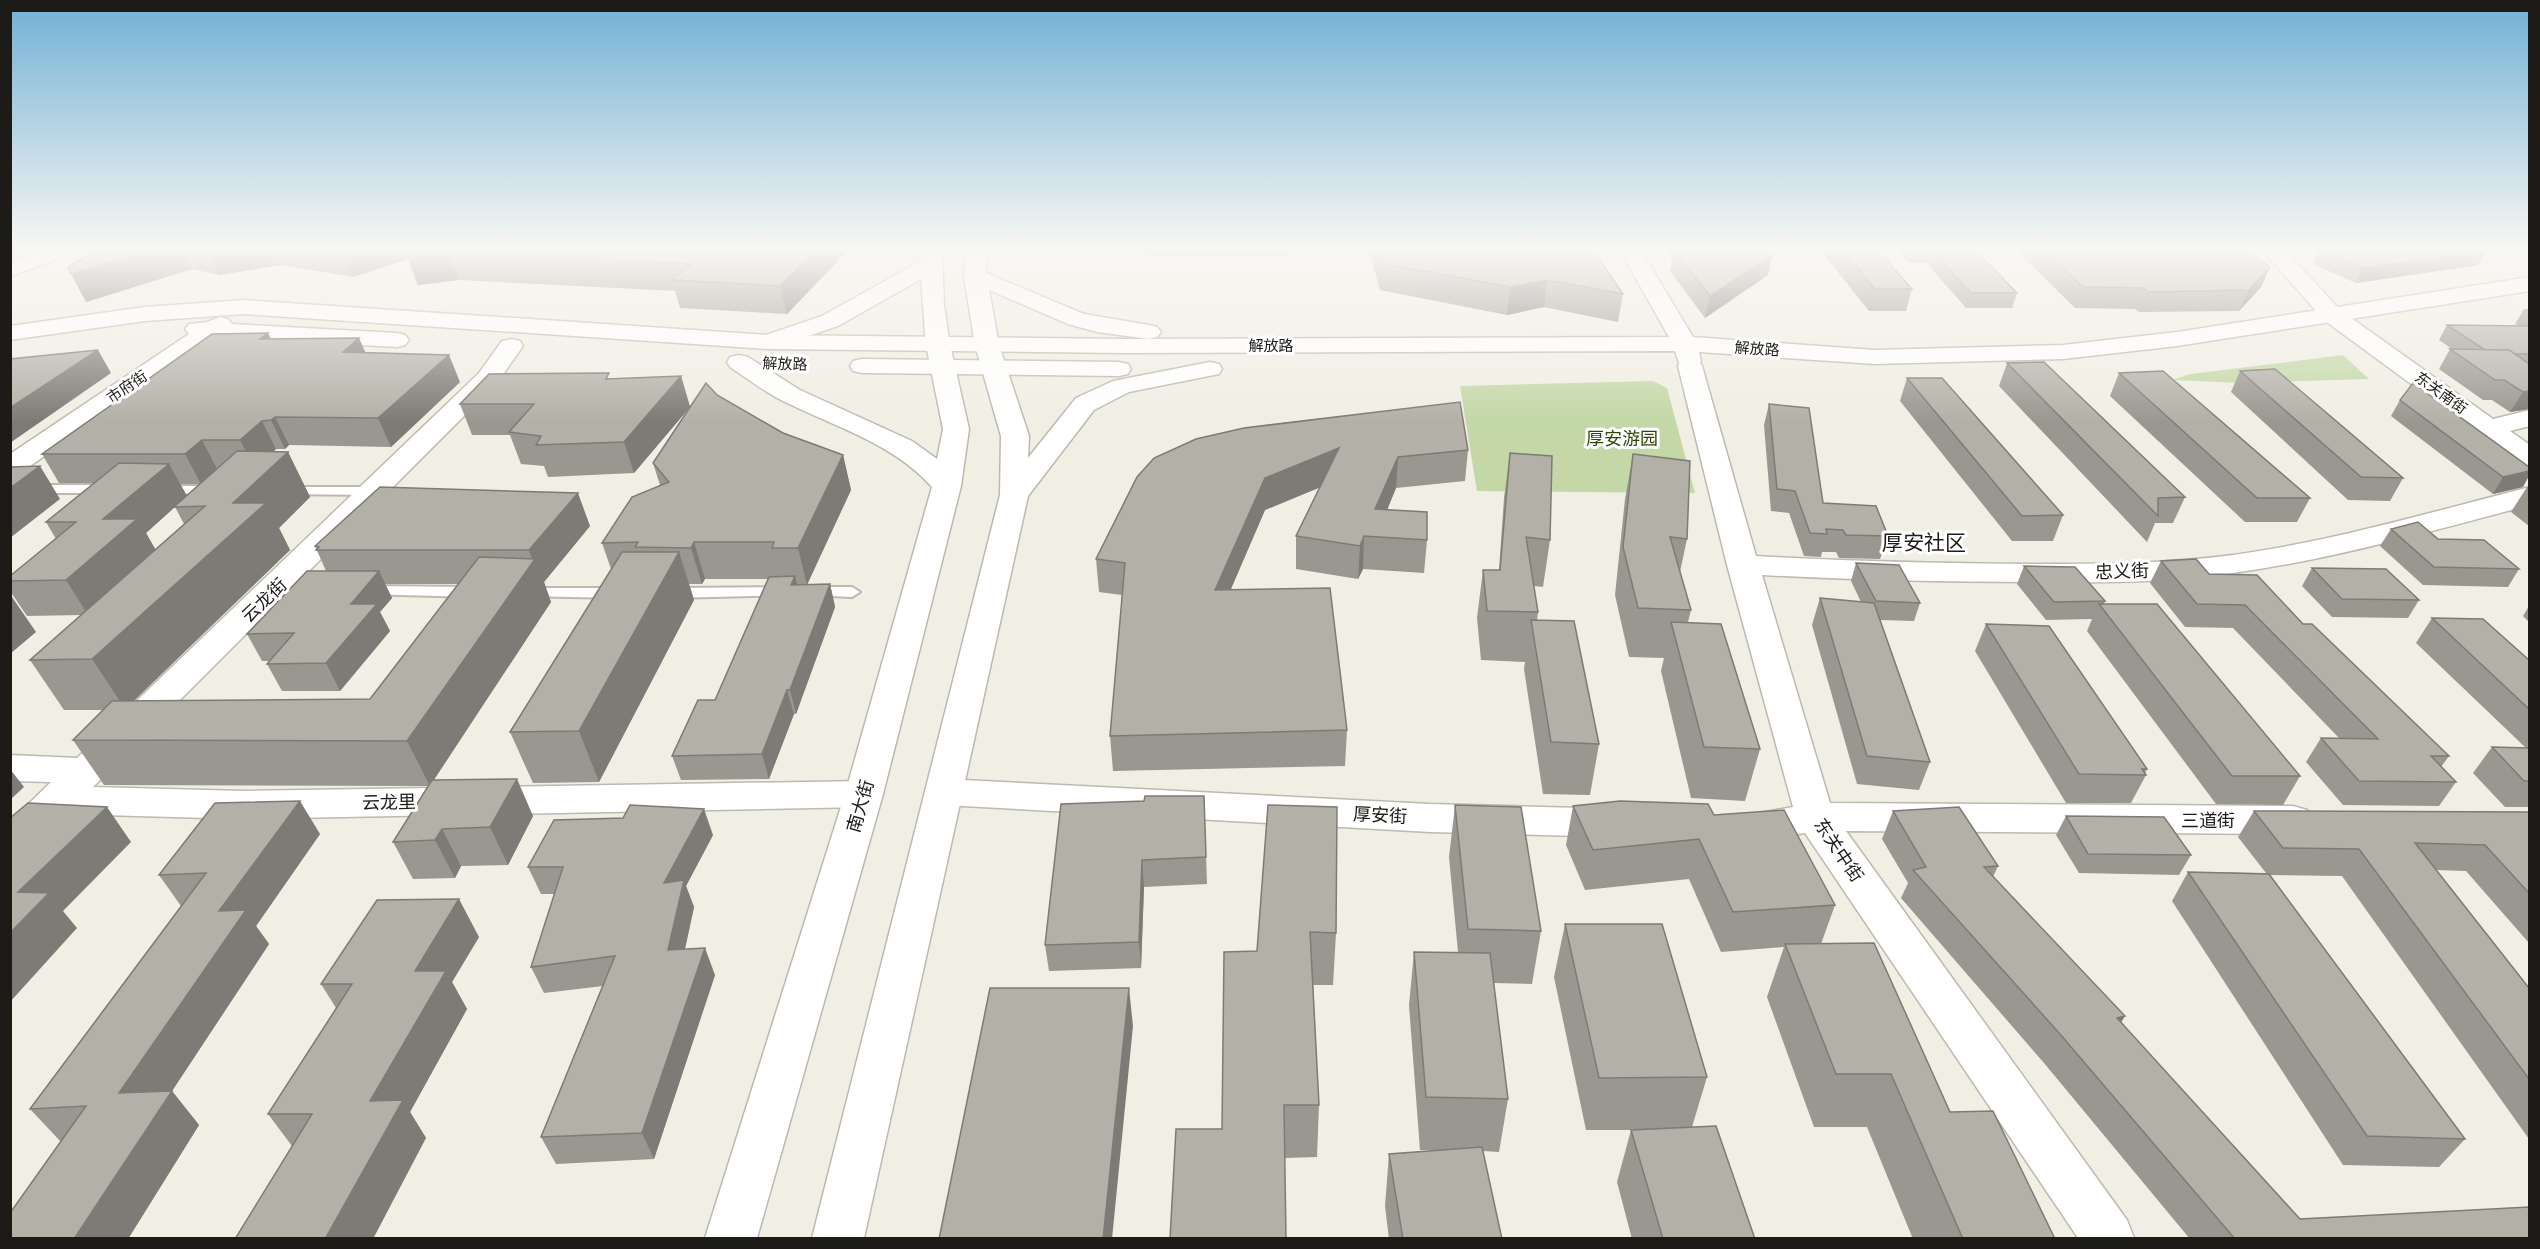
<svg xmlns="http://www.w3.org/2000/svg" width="2540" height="1249" font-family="'Work Sans','Noto Sans SC',sans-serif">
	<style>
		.green { fill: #c3d8a6 }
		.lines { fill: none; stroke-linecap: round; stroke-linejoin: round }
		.lane-casing { stroke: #bcb9b0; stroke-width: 4 }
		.street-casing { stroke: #bcb9b0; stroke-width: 3 }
		.secondary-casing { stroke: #bcb9b0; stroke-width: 3 }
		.primary-casing { stroke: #bcb9b0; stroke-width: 3 }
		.lane { fill: #fff; fill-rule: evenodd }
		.street { fill: #fff; fill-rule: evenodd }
		.secondary { fill: #fff; fill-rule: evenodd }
		.primary { fill: #fff; fill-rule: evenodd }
		.wall { fill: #9a9790; fill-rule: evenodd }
		.shaded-wall { fill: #7d7b75 }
		.building { fill: #b3b0a7; stroke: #7d7b75; stroke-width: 1.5 }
		.labels { text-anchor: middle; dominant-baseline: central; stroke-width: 6; stroke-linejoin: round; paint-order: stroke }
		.far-street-label { font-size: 15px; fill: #1c1b18; stroke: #fff }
		.park-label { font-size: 18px; fill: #334608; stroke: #fff }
		.street-label { font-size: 18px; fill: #1c1b18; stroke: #fff }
		.quarter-label { font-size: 21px; fill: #1c1b18; stroke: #fff }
	</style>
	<rect width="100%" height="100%" fill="#f1eee4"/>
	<g class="green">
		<polygon points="2343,355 2369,379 2241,383 2172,380 2191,374"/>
		<polygon points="1653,381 1667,388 1695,493 1477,491 1460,386"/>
	</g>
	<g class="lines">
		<defs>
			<g id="lane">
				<polygon points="10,485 109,485 116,489 109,493 10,493"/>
				<polygon points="161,486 214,486 221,490 214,494 156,493 154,490"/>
				<polygon points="284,487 373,487 380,491 373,495 279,494 277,491 279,488"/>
				<polygon points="368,586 474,587 482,592 474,597 362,594 360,591"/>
				<polygon points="783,587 789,589 791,592 789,595 671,598 663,593 671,588"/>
				<polygon points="812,587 852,587 860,592 852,597 806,595 804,592 806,589"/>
				<polygon points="527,588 618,588 626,593 618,598 521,596 519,593"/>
			</g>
			<g id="street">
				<polygon points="2260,247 2282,247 2340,310 2493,419 2530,410 2530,426 2510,431 2530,445 2530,466 2520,464 2324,320"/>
				<polygon points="511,339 520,341 523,346 497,383 93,787 243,791 864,781 878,785 883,794 878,803 864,807 243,819 67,814 24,856 10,860 10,822 51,782 10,781 10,755 77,758 479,373 502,341"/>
				<path d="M 1690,359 L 1699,361 L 1702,366 L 1756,556 C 1847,561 1938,563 2029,564 C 2097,564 2165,564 2233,555 C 2334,541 2431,512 2530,487 L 2530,505 C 2432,531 2334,559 2233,573 C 2166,583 2097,583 2029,582 C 1940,582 1851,580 1762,575 L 1830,803 L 2293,806 L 2307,810 L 2313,820 L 2307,830 L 2293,834 L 1846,831 L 2127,1220 L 2134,1238 L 2078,1238 L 1805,833 L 1746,842 L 1732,838 L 1726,828 L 1732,818 L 1793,807 L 1727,565 L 1678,366 L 1681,361 Z"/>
				<polygon points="944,779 1430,804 1617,809 1631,813 1637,823 1631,833 1617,837 1430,832 944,805 930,801 925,792 930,783"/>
			</g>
			<g id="secondary">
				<polygon points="52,247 82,247 79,251 10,276 10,262"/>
				<polygon points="1618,247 1639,247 1693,337 1875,350 2063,345 2177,332 2530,277 2530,291 2177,346 2063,359 1875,364 1699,352 1701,361 1698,366 1689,368 1680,366 1675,351 1124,353 769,349 244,314 145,321 10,340 10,326 145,307 244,300 769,335 1124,339 1669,337"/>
				<polygon points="220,317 228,319 232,324 397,333 405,335 409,340 405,345 397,347 216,337 20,473 10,475 10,454 189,334 185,329 189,324 207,322"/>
				<polygon points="862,359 1119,362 1128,364 1131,369 1128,374 1119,376 862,373 853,371 850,366 853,361"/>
			</g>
			<g id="primary">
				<path d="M 920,247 L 942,247 L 944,306 L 950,345 L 969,429 L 961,486 L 883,794 L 757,1238 L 705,1238 L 845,794 L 932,487 C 894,444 836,427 785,402 C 766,393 748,379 730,367 L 727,362 L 730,357 L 739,355 L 748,357 L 800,390 L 912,441 L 937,459 L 943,429 L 926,345 L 921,279 L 838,326 L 769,349 L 760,347 L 757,342 L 760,337 L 822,316 L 921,261 Z"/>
				<polygon points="966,247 988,247 986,273 1084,314 1149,325 1157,327 1161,332 1157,337 1149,339 1097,332 1068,324 989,290 999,345 1029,436 1028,458 1076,398 1113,381 1210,362 1219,364 1222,369 1219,374 1129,392 1094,410 1028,496 864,1238 812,1238 1000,495 1001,436 975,345 964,276"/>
			</g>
		</defs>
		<use href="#lane" class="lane-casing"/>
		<use href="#street" class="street-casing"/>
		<use href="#secondary" class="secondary-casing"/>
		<use href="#primary" class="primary-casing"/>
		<use href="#lane" class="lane"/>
		<use href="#street" class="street"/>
		<use href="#secondary" class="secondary"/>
		<use href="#primary" class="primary"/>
	</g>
	<g class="wall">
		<polygon points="102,247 851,247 787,314 680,308 675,291 459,280 418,285 408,259 353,277 280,265 219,275 192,269 86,302"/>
		<polygon points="1134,247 1304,247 1294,249 1293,255 1146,255"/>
		<polygon points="1368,247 1591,247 1623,294 1618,322 1544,307 1507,315 1380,290"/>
		<polygon points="1666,247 1751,247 1768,275 1705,318 1670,271 1672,260"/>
		<polygon points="1823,247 1875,247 1912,289 1906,311 1869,311 1822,252"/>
		<polygon points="1894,247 1954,247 1953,252 2017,293 2012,308 1966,308 1929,266 1930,263 1909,263"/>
		<polygon points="2013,247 2241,247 2270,267 2261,287 2239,311 2139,312 2135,309 2075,308"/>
		<polygon points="2319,249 2478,265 2356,283 2313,264"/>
		<polygon points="2524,309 2529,309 2529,409 2510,412 2492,400 2483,400 2439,369 2450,349 2452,349 2439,340 2447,325 2519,326 2515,324"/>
		<path d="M 271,339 L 365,353 L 460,382 L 391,447 L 289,445 L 285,449 L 276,449 L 274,451 L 288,452 L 310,497 L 279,528 L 290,550 L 134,701 L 370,699 L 459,584 L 385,584 L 392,598 L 380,612 L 390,631 L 340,691 L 282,691 L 267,664 L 269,661 L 262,661 L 247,634 L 326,571 L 315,546 L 590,526 L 544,582 L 551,602 L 433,780 L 533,816 L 508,865 L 461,866 L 455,878 L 413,879 L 393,842 L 428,786 L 104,785 L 73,740 L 103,710 L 64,710 L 30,660 L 81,615 L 27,616 L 10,591 L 10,576 L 56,539 L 46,522 L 94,483 L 59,483 L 42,454 ZM 180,484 L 200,484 L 187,496 ZM 175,507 L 184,524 L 155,550 L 146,533 Z"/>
		<polygon points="2007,363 2185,497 2173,523 2155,523 2147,542 1999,386"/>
		<polygon points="2240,371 2403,478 2390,501 2348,500 2231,392"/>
		<polygon points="2119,373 2310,498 2297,522 2245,522 2110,396"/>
		<polygon points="681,376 690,407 634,473 548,477 544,466 521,464 510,435 472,435 460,404 611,379"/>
		<polygon points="1907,378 2063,515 2053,541 2012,541 1900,401"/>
		<polygon points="717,395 783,433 843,455 851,490 807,584 830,584 835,607 796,714 794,714 769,779 681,780 672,756 715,700 768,579 705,579 702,584 689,584 694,600 599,782 533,783 510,732 611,569 602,543 660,485 653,463"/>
		<polygon points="2400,400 2523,487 2493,494 2391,416"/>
		<polygon points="1769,404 1823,503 1888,536 1880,559 1839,558 1836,552 1822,552 1821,557 1804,556 1789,513 1771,511 1764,425"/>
		<polygon points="1468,450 1465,481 1396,488 1387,510 1427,540 1424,573 1363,569 1358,579 1296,569 1296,536 1320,487 1265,510 1230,590 1347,730 1345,766 1113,771 1110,736 1122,595 1099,592 1096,559 1137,477"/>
		<polygon points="1510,453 1550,540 1543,587 1534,586 1538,612 1537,620 1599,744 1590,795 1543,794 1524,669 1525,662 1481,660 1477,618 1483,570 1499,570 1504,498"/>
		<polygon points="1633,454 1687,539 1680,572 1691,610 1688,622 1760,749 1745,801 1691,798 1661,671 1664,658 1629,657 1615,595 1625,499"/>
		<polygon points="2529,486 2529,526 2511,512 2527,487"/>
		<polygon points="2391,529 2438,539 2519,569 2508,587 2423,585 2380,546"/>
		<polygon points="2161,561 2209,574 2303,624 2449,756 2441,767 2456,782 2439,806 2343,805 2306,762 2321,738 2339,738 2233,628 2185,627 2150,583"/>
		<polygon points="1856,563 1920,603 1914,621 1880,620 1930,762 1919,790 1857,784 1812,625 1820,598 1861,602 1851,581"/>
		<polygon points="2024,566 2105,601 2104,604 2300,776 2283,805 2216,804 2087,631 2092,619 2046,620 2017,584"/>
		<polygon points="2312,568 2419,600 2408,618 2332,617 2302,586"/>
		<polygon points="2529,606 2529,622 2523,616"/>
		<polygon points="2432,618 2529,660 2529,807 2505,807 2473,773 2492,747 2526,748 2416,643"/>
		<polygon points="1986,624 2147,769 2145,774 2146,775 2131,803 2066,803 1975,651"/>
		<polygon points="1204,796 1207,884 1144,887 1141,968 1049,971 1045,945 1144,801"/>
		<polygon points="1268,805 1336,933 1333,985 1313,985 1319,1105 1317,1157 1285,1158 1257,951"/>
		<polygon points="1455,805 1541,931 1532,984 1494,983 1508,1099 1499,1152 1483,1151 1502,1239 1389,1239 1385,1206 1389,1154 1440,1150 1420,1150 1409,1005 1414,952 1458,952 1449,857"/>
		<polygon points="1573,806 1714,815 1835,905 1821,944 1950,1112 2055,1239 1913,1239 1867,1127 1814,1127 1767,997 1784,947 1721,952 1689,879 1585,890 1566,845"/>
		<polygon points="1893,811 1998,866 1993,877 2121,1023 2300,1219 2529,1239 2190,1239 2044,1063 1901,898 1908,883 1882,839"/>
		<polygon points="2254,811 2529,812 2529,943 2466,871 2436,870 2529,988 2529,1139 2342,876 2270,875 2465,1139 2439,1167 2343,1165 2172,901 2188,872 2266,873 2238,837"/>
		<polygon points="2066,816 2191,855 2179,875 2079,873 2056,835"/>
		<polygon points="320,834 256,926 269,944 172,1091 199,1125 128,1239 10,1239 61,1142 30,1109 181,906 159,875"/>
		<polygon points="713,835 686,886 694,907 685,949 715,975 654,1159 556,1164 541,1137 603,986 544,993 531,967 555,894 541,894 528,867"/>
		<polygon points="1565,924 1707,1077 1692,1127 1755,1239 1632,1239 1617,1182 1631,1130 1586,1130 1554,977"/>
		<polygon points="479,937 452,982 467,1009 410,1112 426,1138 292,1146 268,1114 336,1008 321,984"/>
	</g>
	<g class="shaded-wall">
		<polygon points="10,247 33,247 10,257"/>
		<polygon points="162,247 182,247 192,269 86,302 71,274"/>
		<polygon points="211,247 272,247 280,265 219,275 206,248"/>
		<polygon points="349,247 411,247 449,252 459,280 418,285 408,259 353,277 341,250"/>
		<polygon points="819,247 851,247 787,314 780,286"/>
		<polygon points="1293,247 1304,247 1294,249 1293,255"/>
		<polygon points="2486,251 2478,265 2356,283 2363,268"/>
		<polygon points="1773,254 1768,275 1705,318 1710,296"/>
		<polygon points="2270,267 2261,287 2239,311 2249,290"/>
		<polygon points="1547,280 1544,307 1507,315 1510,287"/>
		<polygon points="268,333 280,360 260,339"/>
		<polygon points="359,338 371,365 343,352"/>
		<polygon points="98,350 111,373 10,443 10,408"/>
		<polygon points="449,355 460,382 391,447 378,418"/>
		<polygon points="681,376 690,407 634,473 624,442"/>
		<polygon points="2529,391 2529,409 2510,412 2523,392"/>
		<polygon points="275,417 289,445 285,449 271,420"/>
		<polygon points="262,421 276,449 255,469 240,440"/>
		<polygon points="202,440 217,469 201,484 185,454"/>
		<polygon points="1339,448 1338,480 1265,510 1216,624 1215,590 1265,478"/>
		<polygon points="288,452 310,497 279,528 290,550 125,709 92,659 233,503"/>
		<polygon points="843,455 851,490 807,585 798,548"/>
		<polygon points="1398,457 1396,488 1376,537 1375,509"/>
		<polygon points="169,464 187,496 146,533 157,552 88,615 66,580 103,519"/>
		<polygon points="40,466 60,499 10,538 10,488"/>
		<polygon points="2529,471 2529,476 2523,487 2493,494 2503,477"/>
		<polygon points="578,493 590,526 544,582 551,602 430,786 407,741 533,562 529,550"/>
		<polygon points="1364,536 1363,569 1358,579 1360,546"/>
		<polygon points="694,542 705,579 702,584 691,548"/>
		<polygon points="679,552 694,600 599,782 579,731"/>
		<polygon points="379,571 392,598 380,612 390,631 340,691 326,663 351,604"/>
		<polygon points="795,576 801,599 791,585"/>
		<polygon points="830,584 835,607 796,714 790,690"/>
		<polygon points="12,597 36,632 10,654 10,599"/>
		<polygon points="787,690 794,714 769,779 762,754"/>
		<polygon points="10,769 24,787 10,800"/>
		<polygon points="517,779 533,816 508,865 490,827"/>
		<polygon points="300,801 320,834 256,926 269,944 172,1091 199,1125 128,1239 74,1239 119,1093 219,911"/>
		<polygon points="107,807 131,842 63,911 77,928 10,1002 10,933 18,892"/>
		<polygon points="704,809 713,835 686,886 694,907 679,976 668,950 664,883"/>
		<polygon points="442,829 461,866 455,878 435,840"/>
		<polygon points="1142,860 1144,887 1141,968 1139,942"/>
		<polygon points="459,899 479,937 452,982 467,1009 410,1112 426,1138 373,1239 325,1239 370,1101 415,971"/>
		<polygon points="705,948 715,975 654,1159 642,1133"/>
		<polygon points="1129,988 1133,1026 1112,1239 1103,1239"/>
		<polygon points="2125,1016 2108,1044 2117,1018"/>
	</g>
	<g class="building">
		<polygon points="102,247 162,247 71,274 68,267"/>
		<polygon points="325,247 349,247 341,250"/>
		<polygon points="406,247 819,247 780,286 673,280 691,264 449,252 408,258"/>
		<polygon points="1377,247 1591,247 1623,294 1547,280 1510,287 1381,263"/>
		<polygon points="1680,247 1751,247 1773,254 1710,296 1674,250 1681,249"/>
		<polygon points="1840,247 1875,247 1912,289 1875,289"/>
		<polygon points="2040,247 2241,247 2270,267 2249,290 2148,292 2143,288 2083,287"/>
		<polygon points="2334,247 2476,247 2486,251 2363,268 2319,249"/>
		<polygon points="1933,252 1977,252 2017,293 1971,293"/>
		<polygon points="2447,325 2529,326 2529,354 2515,354 2509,350 2485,350"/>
		<polygon points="268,333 260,339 359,338 343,352 449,355 378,418 275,417 271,420 262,421 240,440 202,440 185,454 42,454 212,334"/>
		<polygon points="2450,349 2509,350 2529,364 2529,391 2523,392 2504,380 2495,380"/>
		<polygon points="98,350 10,408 10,359"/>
		<polygon points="2044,362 2185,497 2158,498 2158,516 2007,363"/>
		<polygon points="2275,369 2403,478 2361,477 2240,371"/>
		<polygon points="2163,371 2310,498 2257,498 2119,373"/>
		<polygon points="609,373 606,379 681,376 624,442 536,445 541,436 509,432 534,404 460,404 489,374"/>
		<polygon points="1907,378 1942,378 2063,515 2022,516"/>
		<polygon points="706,383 717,395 783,433 843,455 798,548 772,548 774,542 694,542 691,548 635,547 638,542 602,543 632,497 669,482 653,463"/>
		<polygon points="2413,383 2529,467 2529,471 2503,477 2400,400"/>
		<polygon points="1460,402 1468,450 1398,457 1375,509 1427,512 1427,540 1364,536 1360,546 1296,536 1339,448 1265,478 1215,590 1330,588 1347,730 1110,736 1125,563 1096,559 1137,477 1154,458 1196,439 1244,428"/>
		<polygon points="1769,404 1809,408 1823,503 1876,506 1888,536 1846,535 1843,530 1826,529 1827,534 1810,533 1795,491 1777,489"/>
		<polygon points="237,451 288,452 233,503 266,503 92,659 30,660 205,506 174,507"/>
		<polygon points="1510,453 1552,456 1550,540 1526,537 1538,612 1487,611 1483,570 1500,570"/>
		<polygon points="1633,454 1690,461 1687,539 1670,537 1691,610 1638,608 1623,547"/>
		<polygon points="119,463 169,464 103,519 137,519 66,580 10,581 10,576 76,522 46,522"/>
		<polygon points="40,466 10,488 10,467"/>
		<polygon points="380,487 578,493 529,550 316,550 319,547 315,546"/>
		<polygon points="2418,522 2438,539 2484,540 2519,569 2434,567 2391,529"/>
		<polygon points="622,552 679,552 579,731 510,732"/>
		<polygon points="479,557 535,559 407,741 73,740 112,701 370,699"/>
		<polygon points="2196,559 2209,574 2257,575 2303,624 2312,624 2449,756 2431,756 2456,782 2359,781 2321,738 2378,739 2245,605 2197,604 2161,561"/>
		<polygon points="1856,563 1899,565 1920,603 1876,601"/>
		<polygon points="2024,566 2075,567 2105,601 2054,602"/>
		<polygon points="2312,568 2386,569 2419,600 2342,599"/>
		<polygon points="307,571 379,571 351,604 377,604 326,663 267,664 294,633 247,634"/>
		<polygon points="795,576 791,585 830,584 790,690 787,690 762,754 672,756 698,700 715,700 769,577"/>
		<polygon points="1820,598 1874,603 1930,762 1867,756"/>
		<polygon points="2099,604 2157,604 2300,776 2232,776"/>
		<polygon points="2432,618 2483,619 2529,660 2529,709"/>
		<polygon points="1531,620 1574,621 1599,744 1551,742"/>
		<polygon points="1671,622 1721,624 1760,749 1704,747"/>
		<polygon points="1986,624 2049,626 2147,769 2142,769 2146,775 2079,774"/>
		<polygon points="2492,747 2529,748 2529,781 2524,781"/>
		<polygon points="517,779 490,827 442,829 435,840 393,842 432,780"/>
		<polygon points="1145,796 1204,796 1206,857 1142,860 1139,942 1045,945 1061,804 1144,801"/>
		<polygon points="300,801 219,911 246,910 119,1093 172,1091 74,1239 10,1239 10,1213 86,1106 30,1109 206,873 159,875 215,803"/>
		<polygon points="1620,801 1708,804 1714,815 1784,810 1835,905 1733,912 1699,839 1593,850 1573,806"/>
		<polygon points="28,803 107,807 18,892 49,893 10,933 10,818"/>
		<polygon points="630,805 704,809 664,883 684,880 668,950 705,948 642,1133 541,1137 615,956 531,967 563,867 528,867 554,820 623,818"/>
		<polygon points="1268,805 1337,807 1336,933 1310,932 1319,1105 1284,1105 1286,1239 1170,1239 1176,1129 1222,1129 1224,952 1257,951"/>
		<polygon points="1455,805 1521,807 1541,931 1468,929"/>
		<polygon points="1959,807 1998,866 1984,867 2125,1016 2117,1018 2300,1219 2529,1207 2529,1239 2235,1239 2060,1034 1913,870 1926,867 1893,811"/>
		<polygon points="2254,811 2529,812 2529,893 2485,845 2415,843 2529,988 2529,1079 2359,849 2283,848"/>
		<polygon points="2066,816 2164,817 2191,855 2088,854"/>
		<polygon points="2188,872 2269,874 2465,1139 2367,1136"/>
		<polygon points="459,899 415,971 446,971 370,1101 403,1100 325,1239 235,1239 312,1114 268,1114 352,984 321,984 377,900"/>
		<polygon points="1565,924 1662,924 1707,1077 1599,1078"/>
		<polygon points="1874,943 1950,1112 1993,1111 2055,1239 1963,1239 1891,1074 1836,1074 1785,944"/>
		<polygon points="1414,952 1490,953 1508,1099 1426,1097"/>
		<polygon points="990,988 1129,988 1103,1239 939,1239"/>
		<polygon points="1716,1126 1755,1239 1663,1239 1631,1130"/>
		<polygon points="1482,1147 1502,1239 1403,1239 1389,1154"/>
	</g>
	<linearGradient id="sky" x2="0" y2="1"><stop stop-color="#70b0d4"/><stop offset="0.59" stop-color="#f9f7f3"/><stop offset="1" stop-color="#f9f7f3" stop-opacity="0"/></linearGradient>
	<rect width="2540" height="422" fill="url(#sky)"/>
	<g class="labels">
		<g class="far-street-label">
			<text x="1271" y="346">解放路</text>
			<text transform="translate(1757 349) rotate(4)">解放路</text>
			<text transform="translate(785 364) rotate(2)">解放路</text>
			<text transform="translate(127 387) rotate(-34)">市府街</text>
			<text transform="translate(2441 393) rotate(36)">东关南街</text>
		</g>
		<g class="park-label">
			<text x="1622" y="438">厚安游园</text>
		</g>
		<g class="street-label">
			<text transform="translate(2122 571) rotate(-2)">忠义街</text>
			<text transform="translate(264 600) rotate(-44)">云龙街</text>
			<text transform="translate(389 802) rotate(-1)">云龙里</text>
			<text transform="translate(860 806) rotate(-74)">南大街</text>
			<text transform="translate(1380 815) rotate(3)">厚安街</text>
			<text x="2208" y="820">三道街</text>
			<text transform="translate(1839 850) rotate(56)">东关中街</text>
		</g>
		<g class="quarter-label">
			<text x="1924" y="542">厚安社区</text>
		</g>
	</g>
	<rect width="2540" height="1249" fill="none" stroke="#1c1b18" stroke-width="24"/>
</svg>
